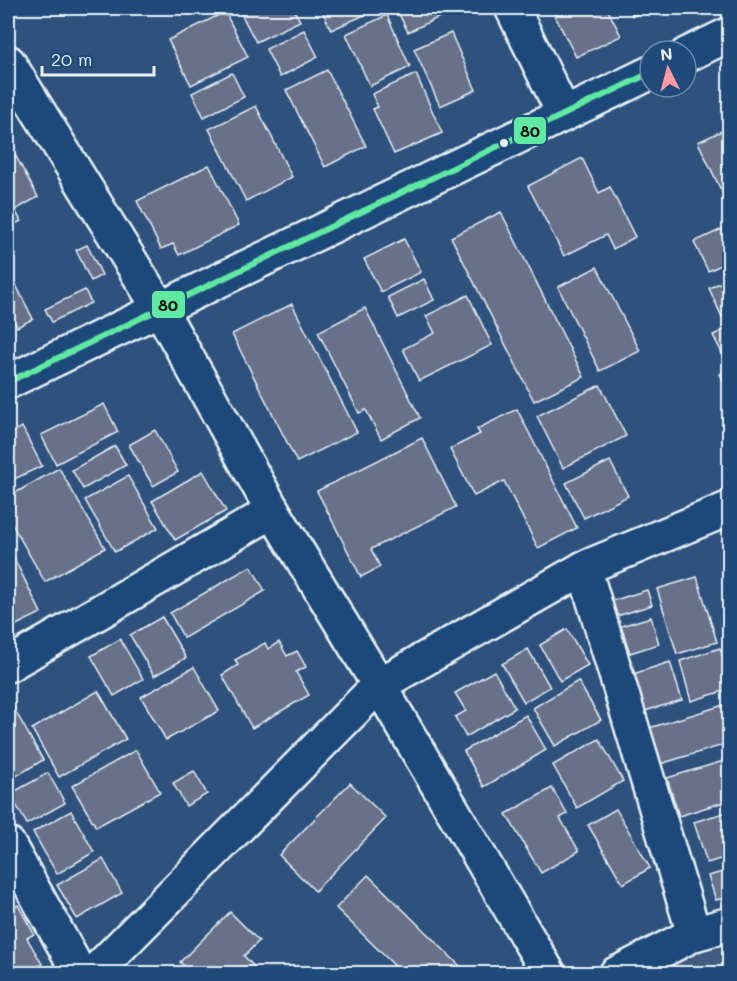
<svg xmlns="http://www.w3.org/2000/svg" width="737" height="981" font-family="Mali,sans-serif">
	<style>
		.built { fill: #405b81 }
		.building { fill: #69718a; stroke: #e8f1f8; stroke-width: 1.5 }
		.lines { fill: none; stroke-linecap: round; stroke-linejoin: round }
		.street-casing { stroke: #e8f1f8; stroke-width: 38 }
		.secondary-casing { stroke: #e8f1f8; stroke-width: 38 }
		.street { stroke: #1f4a7a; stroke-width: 33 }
		.secondary { stroke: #1f4a7a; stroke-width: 33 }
		.bus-1-casing { stroke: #1f4a7a; stroke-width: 10 }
		.bus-1 { stroke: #60e9a3; stroke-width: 6 }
		.bus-dot { fill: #e8f1f8; stroke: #1f4a7a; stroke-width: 2 }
		.line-badge { stroke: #1f4a7a; stroke-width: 2 }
		.pale-badge-label { font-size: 16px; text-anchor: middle; font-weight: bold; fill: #111 }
	</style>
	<rect width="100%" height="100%" fill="#2e527d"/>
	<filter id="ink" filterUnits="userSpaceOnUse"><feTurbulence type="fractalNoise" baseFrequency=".0167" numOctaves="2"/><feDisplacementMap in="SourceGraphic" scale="12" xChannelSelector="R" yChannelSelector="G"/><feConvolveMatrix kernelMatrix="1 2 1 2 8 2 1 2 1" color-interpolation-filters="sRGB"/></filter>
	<g filter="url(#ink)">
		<polygon class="built" points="729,937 729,973 645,974 659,964"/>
		<g class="building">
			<polygon points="238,8 293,8 300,21 256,42"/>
			<polygon points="321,8 380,8 331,30"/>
			<polygon points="396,8 459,8 408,32"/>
			<polygon points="551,8 607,8 621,36 576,57"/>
			<polygon points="629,8 651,8 633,16"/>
			<polygon points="658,8 676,8 661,14"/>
			<polygon points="225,12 248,57 191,85 168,40"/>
			<polygon points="387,15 410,67 370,86 346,34"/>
			<polygon points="304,30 318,57 280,77 266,49"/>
			<polygon points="451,33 476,90 440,106 414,49"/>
			<polygon points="327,70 366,146 325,167 286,90"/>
			<polygon points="232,73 244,97 204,117 192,93"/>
			<polygon points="416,74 442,133 394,154 373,109 378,107 372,94"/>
			<polygon points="256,106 292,177 246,201 209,129"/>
			<polygon points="730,127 730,187 721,190 698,142"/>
			<polygon points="13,151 38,197 15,210 21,221 8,228 8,154"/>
			<polygon points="582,158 599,193 610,187 635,237 613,249 606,235 564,256 528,186"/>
			<polygon points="209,165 239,225 179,255 173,244 161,249 137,201"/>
			<polygon points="501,212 584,377 534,401 451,237"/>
			<polygon points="722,229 730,245 730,261 708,271 694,242"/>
			<polygon points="404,239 421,272 381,292 364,259"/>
			<polygon points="87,245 102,275 91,281 76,250"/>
			<polygon points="597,267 640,351 600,371 558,287"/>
			<polygon points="730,278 730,314 722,317 709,288"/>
			<polygon points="13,279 33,319 17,327 8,308 8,282"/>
			<polygon points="424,279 434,300 398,318 388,297"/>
			<polygon points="85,290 91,303 52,322 45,309"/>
			<polygon points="468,295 492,345 419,381 403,349 435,333 426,316"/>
			<polygon points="292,304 357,432 297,462 232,334"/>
			<polygon points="365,308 420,418 381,439 366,410 359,413 318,332"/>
			<polygon points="730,327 730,354 724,357 713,335"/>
			<polygon points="730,369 730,394 720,374"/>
			<polygon points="600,385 626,436 563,468 537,416"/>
			<polygon points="104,404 118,432 56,464 41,435"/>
			<polygon points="517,409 577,528 538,548 504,481 474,496 450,449 480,434 477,429"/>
			<polygon points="22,427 42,466 12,480 8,471 8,435"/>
			<polygon points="155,430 178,472 153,486 129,445"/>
			<polygon points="422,438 456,507 371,549 380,567 361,577 317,491"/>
			<polygon points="115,446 126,465 83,489 72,470"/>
			<polygon points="610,461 628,496 584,518 566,483"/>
			<polygon points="59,468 105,548 45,582 8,517 8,497"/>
			<polygon points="203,471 226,511 175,540 152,501"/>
			<polygon points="128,476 158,528 115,552 85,500"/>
			<polygon points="8,546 41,613 8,629"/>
			<polygon points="251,566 265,591 184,638 170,613"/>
			<polygon points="697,577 717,642 677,654 657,589"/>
			<polygon points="647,590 652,605 617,616 612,601"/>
			<polygon points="162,617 186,658 154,676 130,635"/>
			<polygon points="651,617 659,644 630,653 621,626"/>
			<polygon points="567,629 588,665 560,681 540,645"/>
			<polygon points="120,639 143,679 114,696 91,656"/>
			<polygon points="279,642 287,656 297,651 306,667 296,672 309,695 252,728 222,675 238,665 235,660 265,643 268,649"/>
			<polygon points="720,648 730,680 730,689 691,701 680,661"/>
			<polygon points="528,649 550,687 524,702 502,664"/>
			<polygon points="670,662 682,700 638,713 627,676"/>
			<polygon points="194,667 219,711 166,740 141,697"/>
			<polygon points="494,671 515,708 466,737 455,717 466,711 455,693"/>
			<polygon points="578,681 601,720 555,746 533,708"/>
			<polygon points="98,691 126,739 59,777 32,729"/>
			<polygon points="8,698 43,760 8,781"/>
			<polygon points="730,703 730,743 660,764 649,728"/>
			<polygon points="526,715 546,750 484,787 464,751"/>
			<polygon points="599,739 623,781 577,808 553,765"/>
			<polygon points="136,750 160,792 96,827 72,786"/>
			<polygon points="730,759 730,800 679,816 667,778"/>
			<polygon points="194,771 207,794 186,806 173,783"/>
			<polygon points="48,773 65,803 27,824 10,794"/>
			<polygon points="350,783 386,818 315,891 279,855"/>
			<polygon points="552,788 567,814 560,818 579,851 541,873 506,814"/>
			<polygon points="616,809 650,868 623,884 588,825"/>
			<polygon points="71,811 94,852 57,874 33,832"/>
			<polygon points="730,811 730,856 707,863 694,822"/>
			<polygon points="103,859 122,893 77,919 57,885"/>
			<polygon points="730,870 730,896 716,900 708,876"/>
			<polygon points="368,875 468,974 403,974 336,908"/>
			<polygon points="18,905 34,934 27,938 42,964 26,974 8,974 8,911"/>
			<polygon points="230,912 259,941 244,956 261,974 192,974 180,962"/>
		</g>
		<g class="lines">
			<defs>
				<g id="street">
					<polyline points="512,8 564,114"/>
					<polyline points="584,568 694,934"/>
					<polyline points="8,665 273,511"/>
					<polyline points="8,844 80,974"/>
					<polyline points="616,974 694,934 730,924"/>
				</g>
				<g id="secondary">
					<polyline points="686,55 730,34"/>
					<polyline points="8,62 160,309 273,511 379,685 549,974"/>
					<polyline points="8,382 650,73"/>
					<polyline points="93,974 379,685 584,568 730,508"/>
				</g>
			</defs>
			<use href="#street" class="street-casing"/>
			<use href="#secondary" class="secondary-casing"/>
			<use href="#street" class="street"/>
			<use href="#secondary" class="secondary"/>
			<defs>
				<polyline id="bus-1" points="8,382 650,73"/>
			</defs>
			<use href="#bus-1" class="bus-1-casing"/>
			<use href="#bus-1" class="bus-1"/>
		</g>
	</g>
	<circle class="bus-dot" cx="504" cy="143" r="5"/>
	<g class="line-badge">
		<rect x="513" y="116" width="34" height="29" rx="6" fill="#60e9a3"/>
		<rect x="151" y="290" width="35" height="29" rx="6" fill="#60e9a3"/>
	</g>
	<g class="pale-badge-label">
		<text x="530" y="137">80</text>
		<text x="168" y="311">80</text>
	</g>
	<rect width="737" height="981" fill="none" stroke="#1f4a7a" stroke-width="30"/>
	<rect x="15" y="15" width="707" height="951" fill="none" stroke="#e8f1f8" stroke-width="2" filter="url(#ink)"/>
	<g transform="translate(668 69) rotate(354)"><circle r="28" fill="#1f4a7a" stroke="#6f8dac" stroke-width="1.5"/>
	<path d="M0-4.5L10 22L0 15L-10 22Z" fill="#ff9aa2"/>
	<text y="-9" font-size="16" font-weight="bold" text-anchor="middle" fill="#e8f1f8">N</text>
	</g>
	<path d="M42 66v9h112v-9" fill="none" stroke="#e8f1f8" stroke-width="3"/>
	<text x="51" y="66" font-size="18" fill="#e8f1f8" stroke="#1f4a7a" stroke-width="4.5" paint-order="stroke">20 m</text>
</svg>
